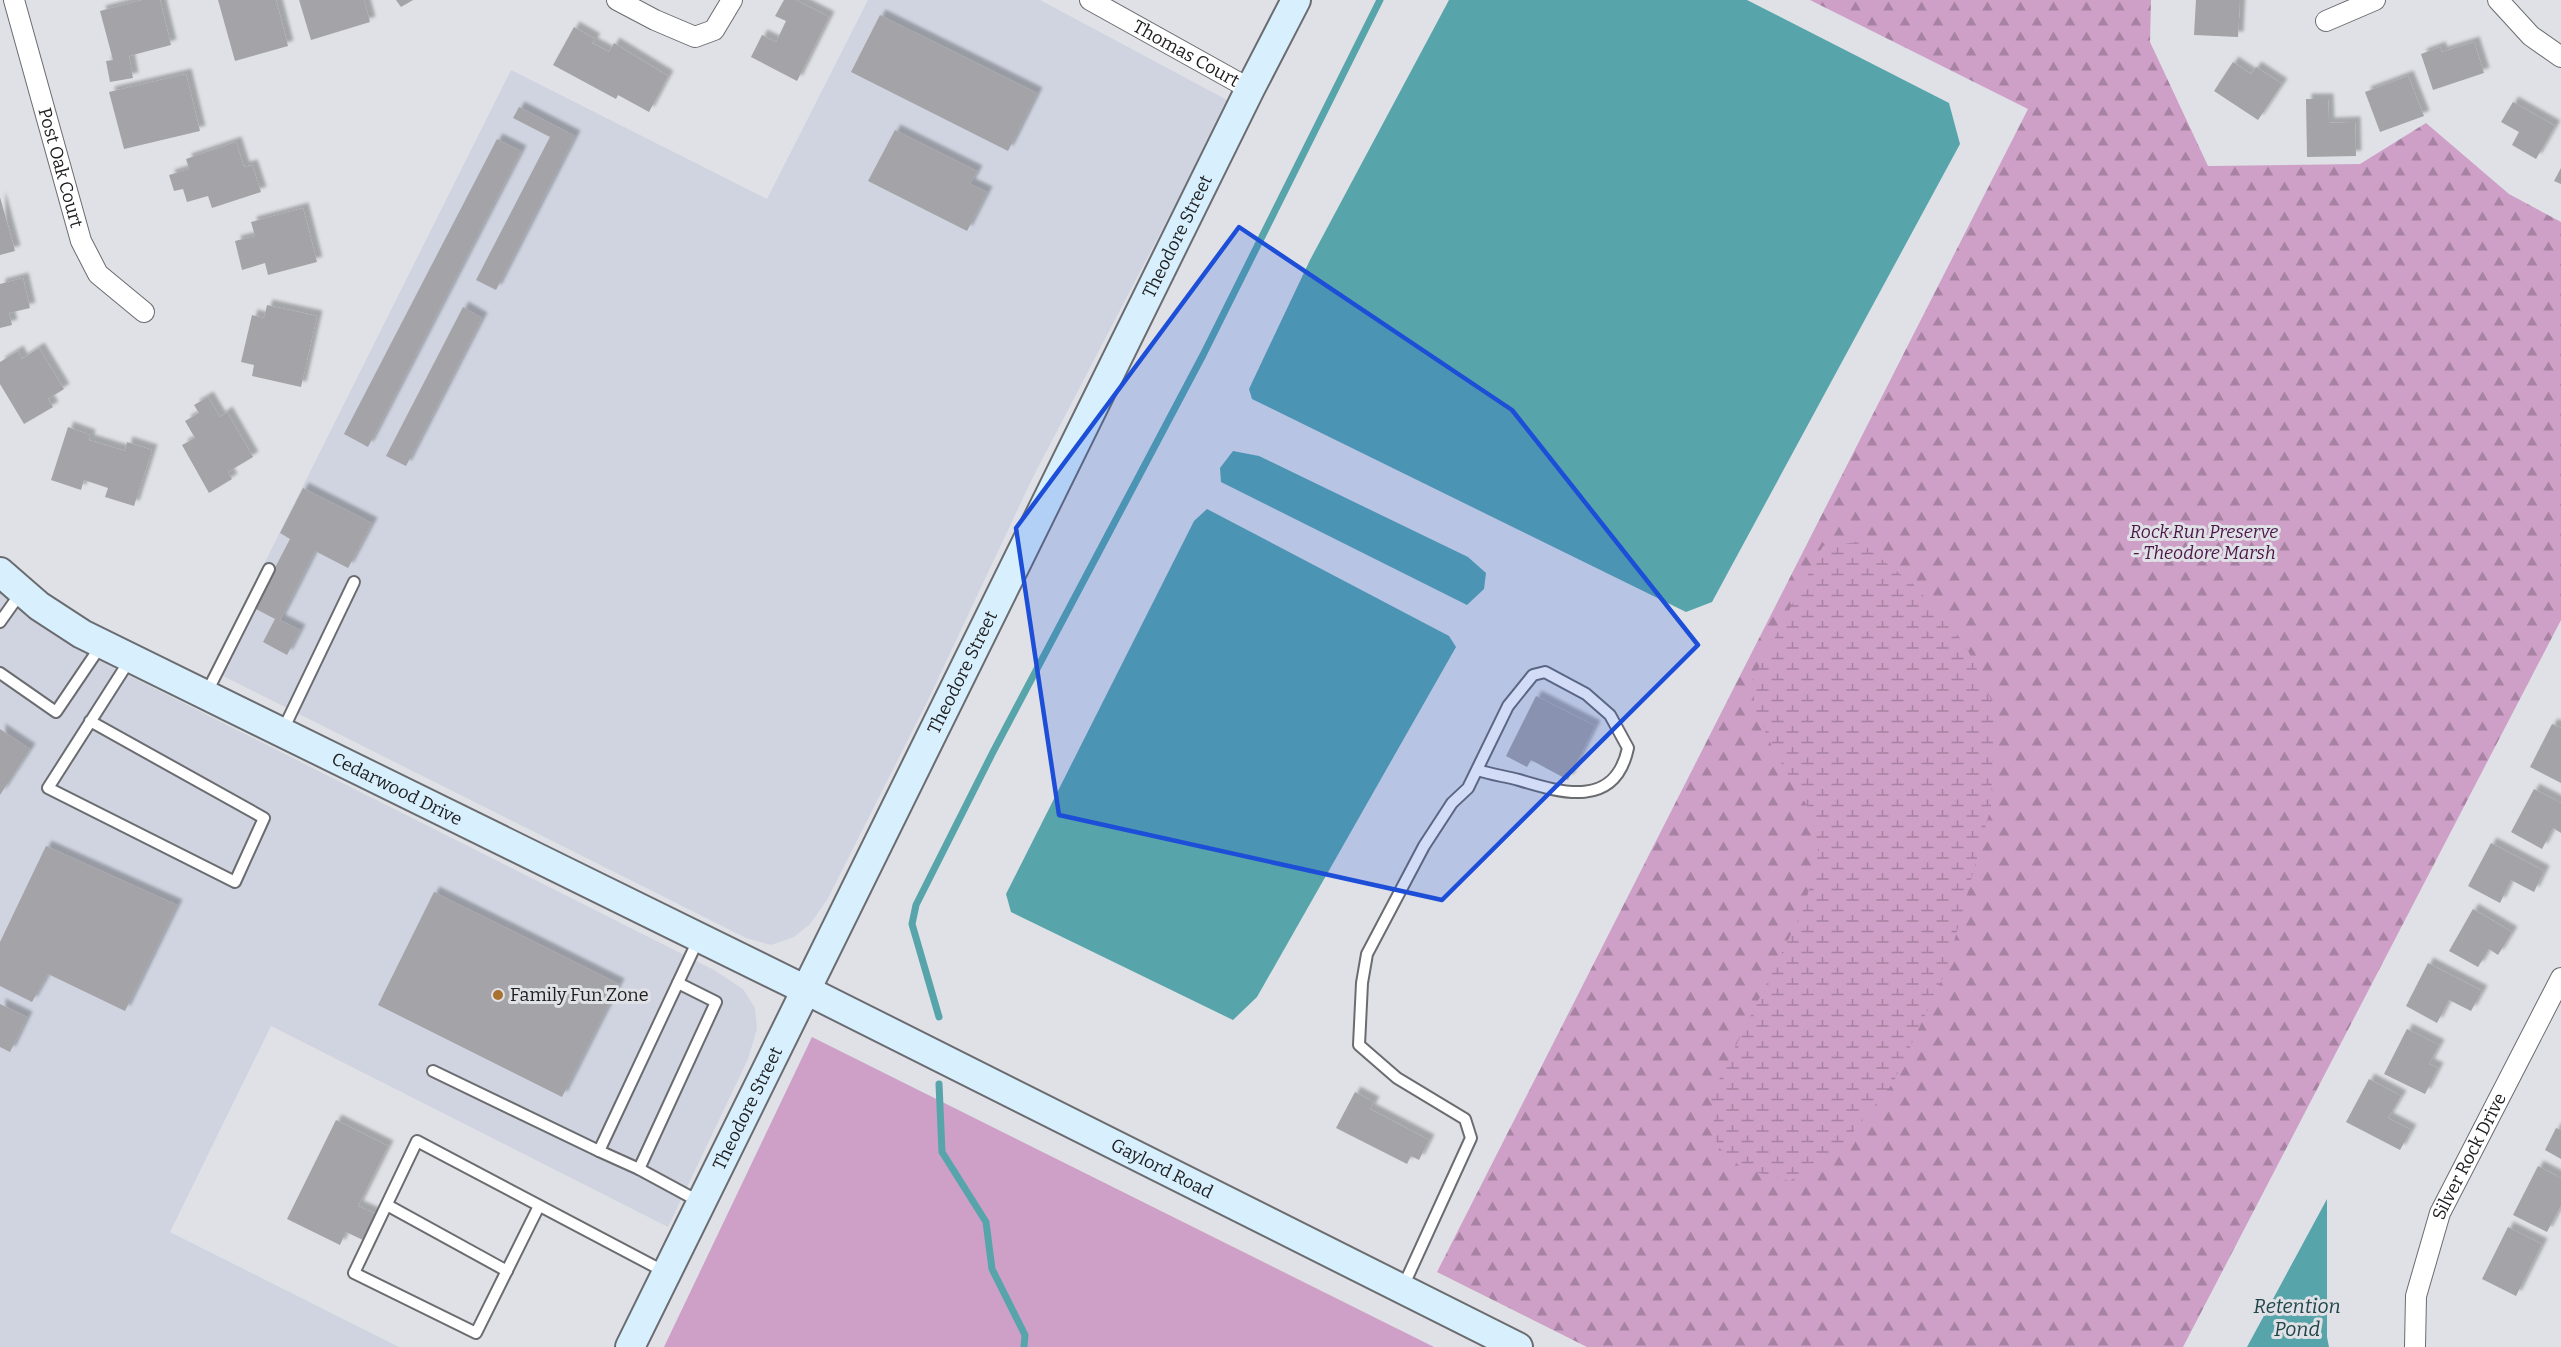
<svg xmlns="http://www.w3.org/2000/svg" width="2561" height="1347" font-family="Bitter,serif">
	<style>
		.built { fill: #cfd4e0 }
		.green { fill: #cea0c8 }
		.forest { fill: url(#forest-firs) }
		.wetland { fill: url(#wetland-marsh) }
		.water { fill: #57a5ab }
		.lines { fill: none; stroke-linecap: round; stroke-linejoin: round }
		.stream { stroke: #57a5ab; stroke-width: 7 }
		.building { fill: #a4a3a7; filter: url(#shadow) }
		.lane-casing { stroke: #6a6c70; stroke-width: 14 }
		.street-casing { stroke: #6a6c70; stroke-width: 22 }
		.secondary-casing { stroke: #6a6c70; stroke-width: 32 }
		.lane { stroke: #fff; stroke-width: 10 }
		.street { stroke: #fff; stroke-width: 20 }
		.secondary { stroke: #d8f0fe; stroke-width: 28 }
		.marked { fill: #1d4ed8; fill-opacity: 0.2; stroke: #1d4ed8; stroke-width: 4.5; stroke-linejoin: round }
		.poi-dot { fill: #a8712d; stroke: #dfe1e6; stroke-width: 2 }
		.labels { text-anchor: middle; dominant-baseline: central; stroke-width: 6; stroke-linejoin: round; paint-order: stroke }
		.street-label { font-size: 18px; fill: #202022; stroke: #dfe1e6 }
		.park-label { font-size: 18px; font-style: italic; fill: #4d1649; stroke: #dfe1e6 }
		.poi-label { font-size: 18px; fill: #202022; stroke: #dfe1e6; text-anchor: start }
		.water-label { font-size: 20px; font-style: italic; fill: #204649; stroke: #dfe1e6 }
	</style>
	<defs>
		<pattern id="forest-firs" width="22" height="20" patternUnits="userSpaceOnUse" patternTransform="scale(1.5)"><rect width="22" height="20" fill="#cea0c8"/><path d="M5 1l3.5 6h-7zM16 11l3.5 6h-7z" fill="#a782a2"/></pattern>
		<pattern id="wetland-marsh" width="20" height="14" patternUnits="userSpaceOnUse" patternTransform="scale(1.5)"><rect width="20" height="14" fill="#cea0c8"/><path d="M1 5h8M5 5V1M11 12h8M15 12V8" fill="none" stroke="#a782a2"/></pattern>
		<filter id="shadow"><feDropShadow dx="5.5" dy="-5.5" stdDeviation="1.5" flood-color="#0004"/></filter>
	</defs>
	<rect width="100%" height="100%" fill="#dfe1e6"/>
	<g class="built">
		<polygon points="868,0 1040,0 1229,101 1032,479 928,700 827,900 810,924 794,937 771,945 746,938 211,670 511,70 767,199"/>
		<polygon points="0,586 41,625 106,664 714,970 743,989 755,1008 757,1029 748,1059 668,1227 271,1026 170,1232 399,1347 0,1347"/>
	</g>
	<polygon class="green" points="812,1037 1434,1347 664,1347"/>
	<polygon class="forest" points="1810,0 2151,0 2150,42 2208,166 2360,164 2426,123 2509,194 2561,222 2561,620 2183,1347 1587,1347 1437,1272 2028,109"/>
	<polygon class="wetland" points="1860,542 1914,585 1965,644 1994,706 1991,807 1946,971 1893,1083 1845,1142 1790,1181 1743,1169 1717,1146 1711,1096 1804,908 1819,851 1810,811 1774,751 1755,709 1752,681 1823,546"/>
	<g class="water">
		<polygon points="1449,0 1747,0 1949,103 1960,144 1712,602 1686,612 1252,399 1249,389 1310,260"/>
		<polygon points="1233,451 1259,456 1468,557 1486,573 1484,589 1467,605 1221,482 1220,468"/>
		<polygon points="1207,509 1449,636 1456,647 1257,997 1233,1020 1011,912 1006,894 1194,521"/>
		<polygon points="2327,1199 2327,1337 2329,1347 2247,1347"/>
	</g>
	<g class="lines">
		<g class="stream">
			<polyline points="939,1017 912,924 916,905 993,752 1203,355 1380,0"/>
			<polyline points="939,1084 942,1152 986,1222 992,1269 1025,1335 1024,1347"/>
		</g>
	</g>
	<g class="building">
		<polygon points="142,0 160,0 171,45 129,56 133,78 110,82 106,61 113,60 100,11"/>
		<polygon points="218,0 276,0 288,46 235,61"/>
		<polygon points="299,0 364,0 370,22 311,40"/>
		<polygon points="396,0 413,0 401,7"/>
		<polygon points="784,0 796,0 829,17 797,81 751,57 762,35 776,42 786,21 775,16"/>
		<polygon points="2196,0 2240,0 2238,37 2194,35"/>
		<polygon points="880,15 1037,93 1008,151 851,72"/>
		<polygon points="574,27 595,39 592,43 609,52 614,43 668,76 649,112 618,95 616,99 553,65"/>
		<polygon points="2474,42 2484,73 2433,90 2421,54 2440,47 2442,52"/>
		<polygon points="2233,62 2251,74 2256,67 2282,84 2258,120 2214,91"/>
		<polygon points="186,74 200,131 124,149 109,92"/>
		<polygon points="2408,76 2424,116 2380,132 2365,92"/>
		<polygon points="2306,99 2328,99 2329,123 2355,122 2356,156 2307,157"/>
		<polygon points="2513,102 2555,126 2536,159 2512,145 2519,132 2501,122"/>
		<polygon points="519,107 575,136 496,290 476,280 550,137 513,118"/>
		<polygon points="895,130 977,171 970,184 987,192 967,231 868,181"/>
		<polygon points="497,139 521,151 368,447 344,434"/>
		<polygon points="236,142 244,167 252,165 261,192 212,208 208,196 187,202 183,189 174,191 169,175 189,169 186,159"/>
		<polygon points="2561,168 2561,184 2554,181"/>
		<polygon points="0,197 15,251 0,255"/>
		<polygon points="303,208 317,262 268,275 265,263 242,270 235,241 255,236 251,222"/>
		<polygon points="23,278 30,308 9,313 12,325 0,328 0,284"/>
		<polygon points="267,305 317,316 301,387 252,376 254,365 241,362 252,315 264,318"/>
		<polygon points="463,307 482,318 406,466 386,456"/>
		<polygon points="39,348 64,389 48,399 53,407 24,424 0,384 0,362 18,351 22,359"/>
		<polygon points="208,397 220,417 227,412 253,457 228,472 232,479 209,493 182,445 195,438 185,421 199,413 194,405"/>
		<polygon points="68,427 90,435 89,440 125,451 127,442 152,450 134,506 105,497 108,488 84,480 81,490 51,480"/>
		<polygon points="303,488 372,523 348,568 315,551 280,620 300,630 287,655 263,642 275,619 254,608 290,539 280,533"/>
		<polygon points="1536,696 1595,726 1568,780 1531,760 1527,767 1506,756"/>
		<polygon points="2552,724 2561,728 2561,783 2530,767"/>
		<polygon points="0,729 30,749 0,795"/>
		<polygon points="2534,789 2561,803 2561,833 2553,828 2542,849 2511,832"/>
		<polygon points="2491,843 2544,871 2534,892 2511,880 2500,903 2468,886"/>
		<polygon points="46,846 177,905 125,1011 48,974 32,1002 0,986 0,942"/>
		<polygon points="434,892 619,984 562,1097 378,1005"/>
		<polygon points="2473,909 2512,932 2498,955 2489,949 2478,967 2449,951"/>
		<polygon points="2428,963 2482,991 2471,1011 2449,1000 2437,1023 2406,1006"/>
		<polygon points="0,1004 27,1017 10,1052 0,1047"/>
		<polygon points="2407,1029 2439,1045 2429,1064 2438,1068 2425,1094 2384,1074"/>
		<polygon points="2369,1079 2401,1096 2388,1118 2411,1130 2400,1150 2346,1122"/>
		<polygon points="1355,1092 1374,1102 1370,1109 1429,1140 1419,1160 1411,1156 1407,1164 1336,1128"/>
		<polygon points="336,1120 388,1146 358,1206 376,1214 363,1240 346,1232 340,1245 287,1219"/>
		<polygon points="2556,1128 2561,1130 2561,1159 2545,1150"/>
		<polygon points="2538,1166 2561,1178 2561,1205 2547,1232 2513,1215"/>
		<polygon points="2508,1227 2542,1244 2516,1296 2482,1279"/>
	</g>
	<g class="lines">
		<defs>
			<g id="lane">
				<polyline points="0,622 22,591"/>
				<polyline points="0,673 56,712 102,644"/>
				<polyline points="206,694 269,569"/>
				<polyline points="90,721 264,818 235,882 48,788 131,658"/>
				<polyline points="282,732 354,582"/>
				<polyline points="433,1071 599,1151 699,938"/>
				<polyline points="599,1151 639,1169 716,1002 678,983"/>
				<polyline points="639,1169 700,1202"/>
				<polyline points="387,1205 507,1271"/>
				<polyline points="539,1206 476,1333 354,1273 417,1141 665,1272"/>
				<path d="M 1402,1289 L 1471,1138 L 1465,1119 L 1397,1078 L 1359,1045 L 1362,983 L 1367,954 L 1424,846 L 1452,803 L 1468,788 L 1508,706 L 1533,675 L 1545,672 L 1586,694 L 1610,715 L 1628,748 C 1615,809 1562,793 1519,780 C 1505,776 1492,775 1478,770"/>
			</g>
			<g id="street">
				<path id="s1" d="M 14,0 L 81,241 L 98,274 L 144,312"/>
				<polyline points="617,0 655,20 695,37 714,30 732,0"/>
				<path id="s2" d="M 1090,0 L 1250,89"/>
				<polyline points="2498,0 2531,36 2561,57"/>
				<polyline points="2326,21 2375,0"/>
				<path id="s3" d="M 2415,1347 L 2416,1296 L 2440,1213 L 2561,978"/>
			</g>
			<g id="secondary">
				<path id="s4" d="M 0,572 L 39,606 L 82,634 L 806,990 L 1518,1347"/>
				<path id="s5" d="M 630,1347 L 1250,89 L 1296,0"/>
			</g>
		</defs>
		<use href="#lane" class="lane-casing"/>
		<use href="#street" class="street-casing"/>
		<use href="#secondary" class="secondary-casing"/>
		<use href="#lane" class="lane"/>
		<use href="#street" class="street"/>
		<use href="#secondary" class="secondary"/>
	</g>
	<path class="marked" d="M 1239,227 L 1512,410 L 1698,645 L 1442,900 L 1059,815 L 1016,528 Z"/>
	<circle class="poi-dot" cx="498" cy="995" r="6"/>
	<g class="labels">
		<g class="street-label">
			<text stroke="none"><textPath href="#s2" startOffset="110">Thomas Court</textPath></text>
			<text stroke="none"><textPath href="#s1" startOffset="174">Post Oak Court</textPath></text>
			<text stroke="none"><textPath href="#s5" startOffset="1238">Theodore Street</textPath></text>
			<text stroke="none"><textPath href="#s5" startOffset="752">Theodore Street</textPath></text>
			<text stroke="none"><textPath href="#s4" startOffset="454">Cedarwood Drive</textPath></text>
			<text stroke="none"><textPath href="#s5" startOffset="266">Theodore Street</textPath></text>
			<text stroke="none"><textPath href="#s3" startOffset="201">Silver Rock Drive</textPath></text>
			<text stroke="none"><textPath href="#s4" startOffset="1308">Gaylord Road</textPath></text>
		</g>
		<g class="park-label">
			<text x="2204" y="532">Rock Run Preserve<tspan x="2204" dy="21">- Theodore Marsh</tspan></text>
		</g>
		<g class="poi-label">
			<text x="510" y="995">Family Fun Zone</text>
		</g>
		<g class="water-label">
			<text x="2297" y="1306">Retention<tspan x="2297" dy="23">Pond</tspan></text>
		</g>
	</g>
</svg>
